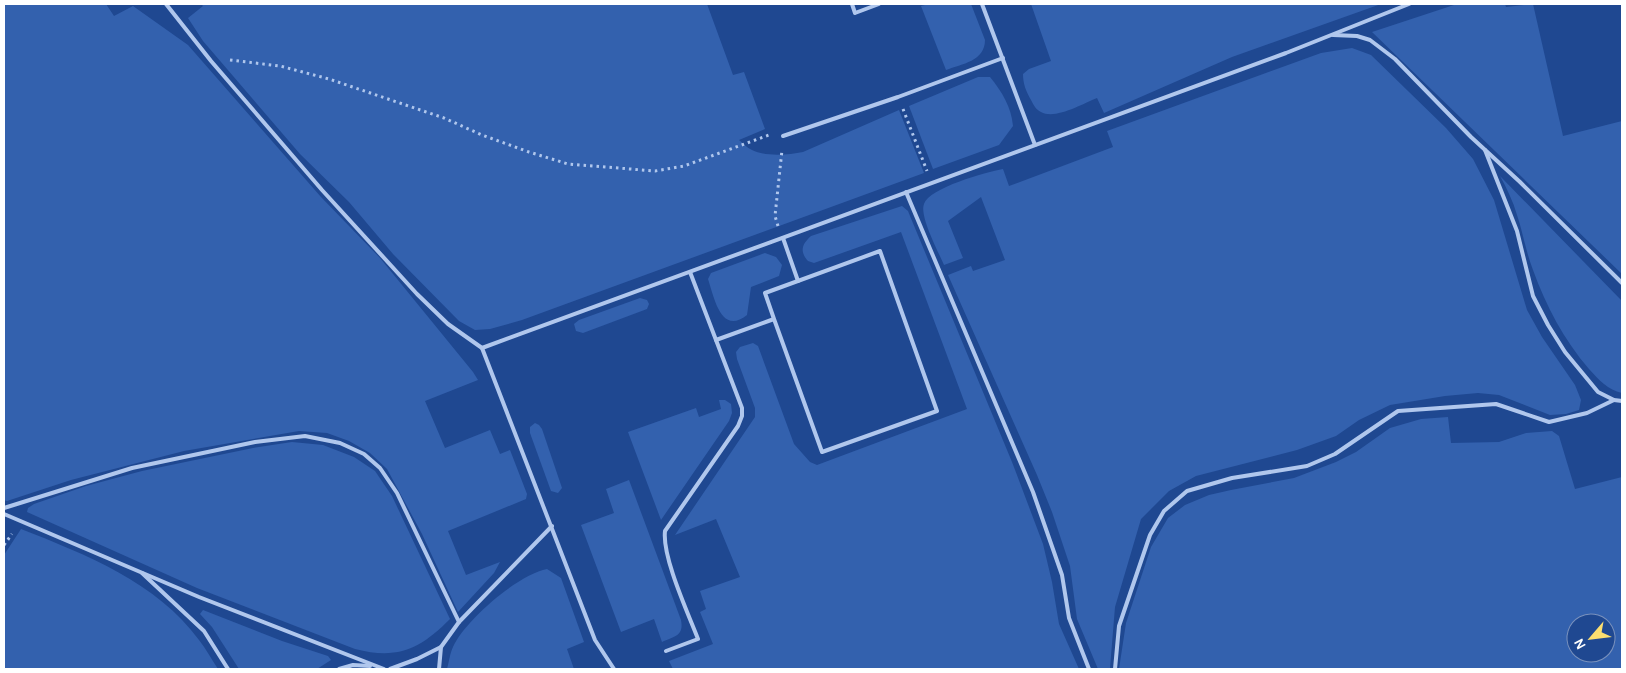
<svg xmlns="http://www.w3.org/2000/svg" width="1626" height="673" font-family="Karla,sans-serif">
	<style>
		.green { fill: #3361ae; fill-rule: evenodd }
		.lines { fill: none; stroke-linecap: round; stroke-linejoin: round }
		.path { stroke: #b0c7ed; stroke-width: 3; stroke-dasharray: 2.5 4; stroke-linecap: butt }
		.service { stroke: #b0c7ed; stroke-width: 4 }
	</style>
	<rect width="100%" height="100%" fill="#1f4891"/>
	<g class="green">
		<polygon points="4,4 106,4 114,16 133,6 188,45 321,197 380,258 473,372 478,380 425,401 445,448 490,430 500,454 510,450 527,494 526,499 448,531 466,575 500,562 494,573 458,612 422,534 387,469 370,453 349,441 327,433 299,431 184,451 71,480 7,501 4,500"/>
		<path d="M 201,4 L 707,4 L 733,75 L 744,72 L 765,129 L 739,140 C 743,143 747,148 752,150 C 766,157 788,155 803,152 L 899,110 L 924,173 L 522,320 L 490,329 L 475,330 L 459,321 L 393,254 L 349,202 L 300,154 L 203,41 L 188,18 L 203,6 Z"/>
		<path d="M 929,4 L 971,4 L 985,40 C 985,61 962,64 946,70 L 921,6 Z"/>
		<path d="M 1031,4 L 1381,4 L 1232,57 L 1104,113 L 1097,98 C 1082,104 1055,120 1041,112 C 1036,110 1033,104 1031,100 C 1026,91 1023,84 1023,74 L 1029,69 L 1051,61 Z"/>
		<polygon points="1457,4 1505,4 1506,7 1533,4 1563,136 1622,121 1622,274 1372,32"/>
		<path d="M 1352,48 L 1371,55 L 1446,128 L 1473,159 L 1494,200 L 1527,310 L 1542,337 L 1575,385 L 1581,400 L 1579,410 L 1566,414 L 1550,415 L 1499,395 L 1478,393 L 1445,396 L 1390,405 L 1359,420 L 1336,436 L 1297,450 L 1196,476 L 1169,491 L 1141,519 L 1115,607 L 1110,668 L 1098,669 L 1077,619 L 1070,566 L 1052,512 L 1037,475 L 948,275 L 971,266 L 973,271 L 1005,260 L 981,197 L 948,221 L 963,258 L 944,265 C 939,253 919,216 924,204 C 929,188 986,172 1003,169 L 1009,186 L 1113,147 L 1107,131 L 1321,53 Z"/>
		<path d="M 978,77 L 990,77 C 1002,92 1011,106 1013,126 L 999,145 L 933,169 L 909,106 Z"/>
		<path d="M 1500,176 L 1622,301 L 1622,393 C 1608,390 1599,380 1589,369 C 1564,340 1546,306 1533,270 C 1526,252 1523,233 1517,215 C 1513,201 1507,189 1500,176 Z"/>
		<path d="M 902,206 L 908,211 L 910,216 L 1012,462 L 1043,544 L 1052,582 L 1059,624 L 1079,669 L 673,669 L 669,661 L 713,644 L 700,612 L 706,609 L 700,591 L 740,577 L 716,519 L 675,535 L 755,417 L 755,408 L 737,359 L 736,352 L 740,347 L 753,343 L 758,346 L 794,444 L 810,462 L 817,465 L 967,409 L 901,232 L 814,263 L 808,261 C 800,252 801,245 811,236 Z"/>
		<path d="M 765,253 L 776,257 L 782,265 L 779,276 L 751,287 L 747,315 C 721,336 714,297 708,279 L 711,273 Z"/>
		<polygon points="640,298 647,300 649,304 647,309 583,333 576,331 574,324 579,320"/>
		<polygon points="719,400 725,400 731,404 732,413 729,421 661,520 628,432 696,408 699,417 721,409"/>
		<path d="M 1448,417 L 1451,443 L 1499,442 L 1526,433 L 1552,431 L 1559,436 L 1575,489 L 1622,477 L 1622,669 L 1119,669 L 1126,623 L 1151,547 L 1168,518 L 1185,505 L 1209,495 L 1231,490 L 1294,478 L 1336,462 L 1356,452 L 1390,428 L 1421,419 ZM 1576,623 L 1606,623 L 1606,653 L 1576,653 Z"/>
		<polygon points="535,423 539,425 542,429 562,488 558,493 551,491 530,433 530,427"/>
		<path d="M 292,442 L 323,445 L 354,457 L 375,471 L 392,496 L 450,619 C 420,649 398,660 355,649 L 197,588 L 27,512 L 28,508 L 34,504 L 86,486 L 142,471 L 253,448 Z"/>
		<path d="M 629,480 L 681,620 C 684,636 675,636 662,642 L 654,619 L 621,632 L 581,525 L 614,513 L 606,489 Z"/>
		<path d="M 21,529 C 85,554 158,583 199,640 C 206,649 212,660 218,669 L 4,669 L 4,555 Z"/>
		<path d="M 547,569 L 561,578 L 584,642 L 567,649 L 574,669 L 447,669 C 449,662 450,653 453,647 C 465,620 519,574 547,569 Z"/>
		<polygon points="203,610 282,641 328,656 331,660 317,669 239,669 212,627 200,614"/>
	</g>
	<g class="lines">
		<g class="path">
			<polyline points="230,60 280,66 329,79 444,118 482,135 529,152 568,164 655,171 684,166 769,135"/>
			<polyline points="903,109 927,171"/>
			<polyline points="778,226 775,216 782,150"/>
			<polyline points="4,545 12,534"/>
		</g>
		<g class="service">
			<polyline points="166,4 211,61 322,190 417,294 448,324 482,348 595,640 614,669"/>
			<polyline points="852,4 855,13 879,4"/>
			<polyline points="982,4 1035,145"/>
			<polyline points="1333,35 1357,36 1370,40 1395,59 1471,137 1520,182 1622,283"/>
			<polyline points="783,136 898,97 1003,58"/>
			<polyline points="1485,150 1517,231 1533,296 1548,325 1565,352 1598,392 1614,400 1622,401"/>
			<polyline points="906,192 1033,492 1062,575 1069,618 1089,669"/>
			<polyline points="783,238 798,281"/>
			<polyline points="716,340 774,319 765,293 880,251 937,411 822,452 774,319"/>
			<polyline points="482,348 1286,53 1409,4"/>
			<polyline points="4,508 132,468 255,442 305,436 340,443 364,454 380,468 397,493 459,622"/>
			<polyline points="4,514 199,597 384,669"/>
			<polyline points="142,573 204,631 228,669"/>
			<path d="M 666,651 L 698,639 C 688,613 662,557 665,531 L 738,426 L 742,416 L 742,408 L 690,272"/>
			<polyline points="339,669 353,665 370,666"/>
			<polyline points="390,669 417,659 441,647"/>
			<polyline points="439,669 441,647 459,622 552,526"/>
			<polyline points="1115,669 1119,626 1150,535 1164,511 1187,491 1232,478 1307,466 1335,454 1398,411 1496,404 1549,422 1587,413 1614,400"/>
		</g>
	</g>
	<rect width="1626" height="673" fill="none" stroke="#ffffff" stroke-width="10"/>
	<g transform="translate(1591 638) rotate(242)"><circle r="24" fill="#1f4891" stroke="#7991bd"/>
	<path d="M0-4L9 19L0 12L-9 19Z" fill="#fbde70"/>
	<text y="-8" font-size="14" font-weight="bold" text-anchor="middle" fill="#ffffff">N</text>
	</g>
</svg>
